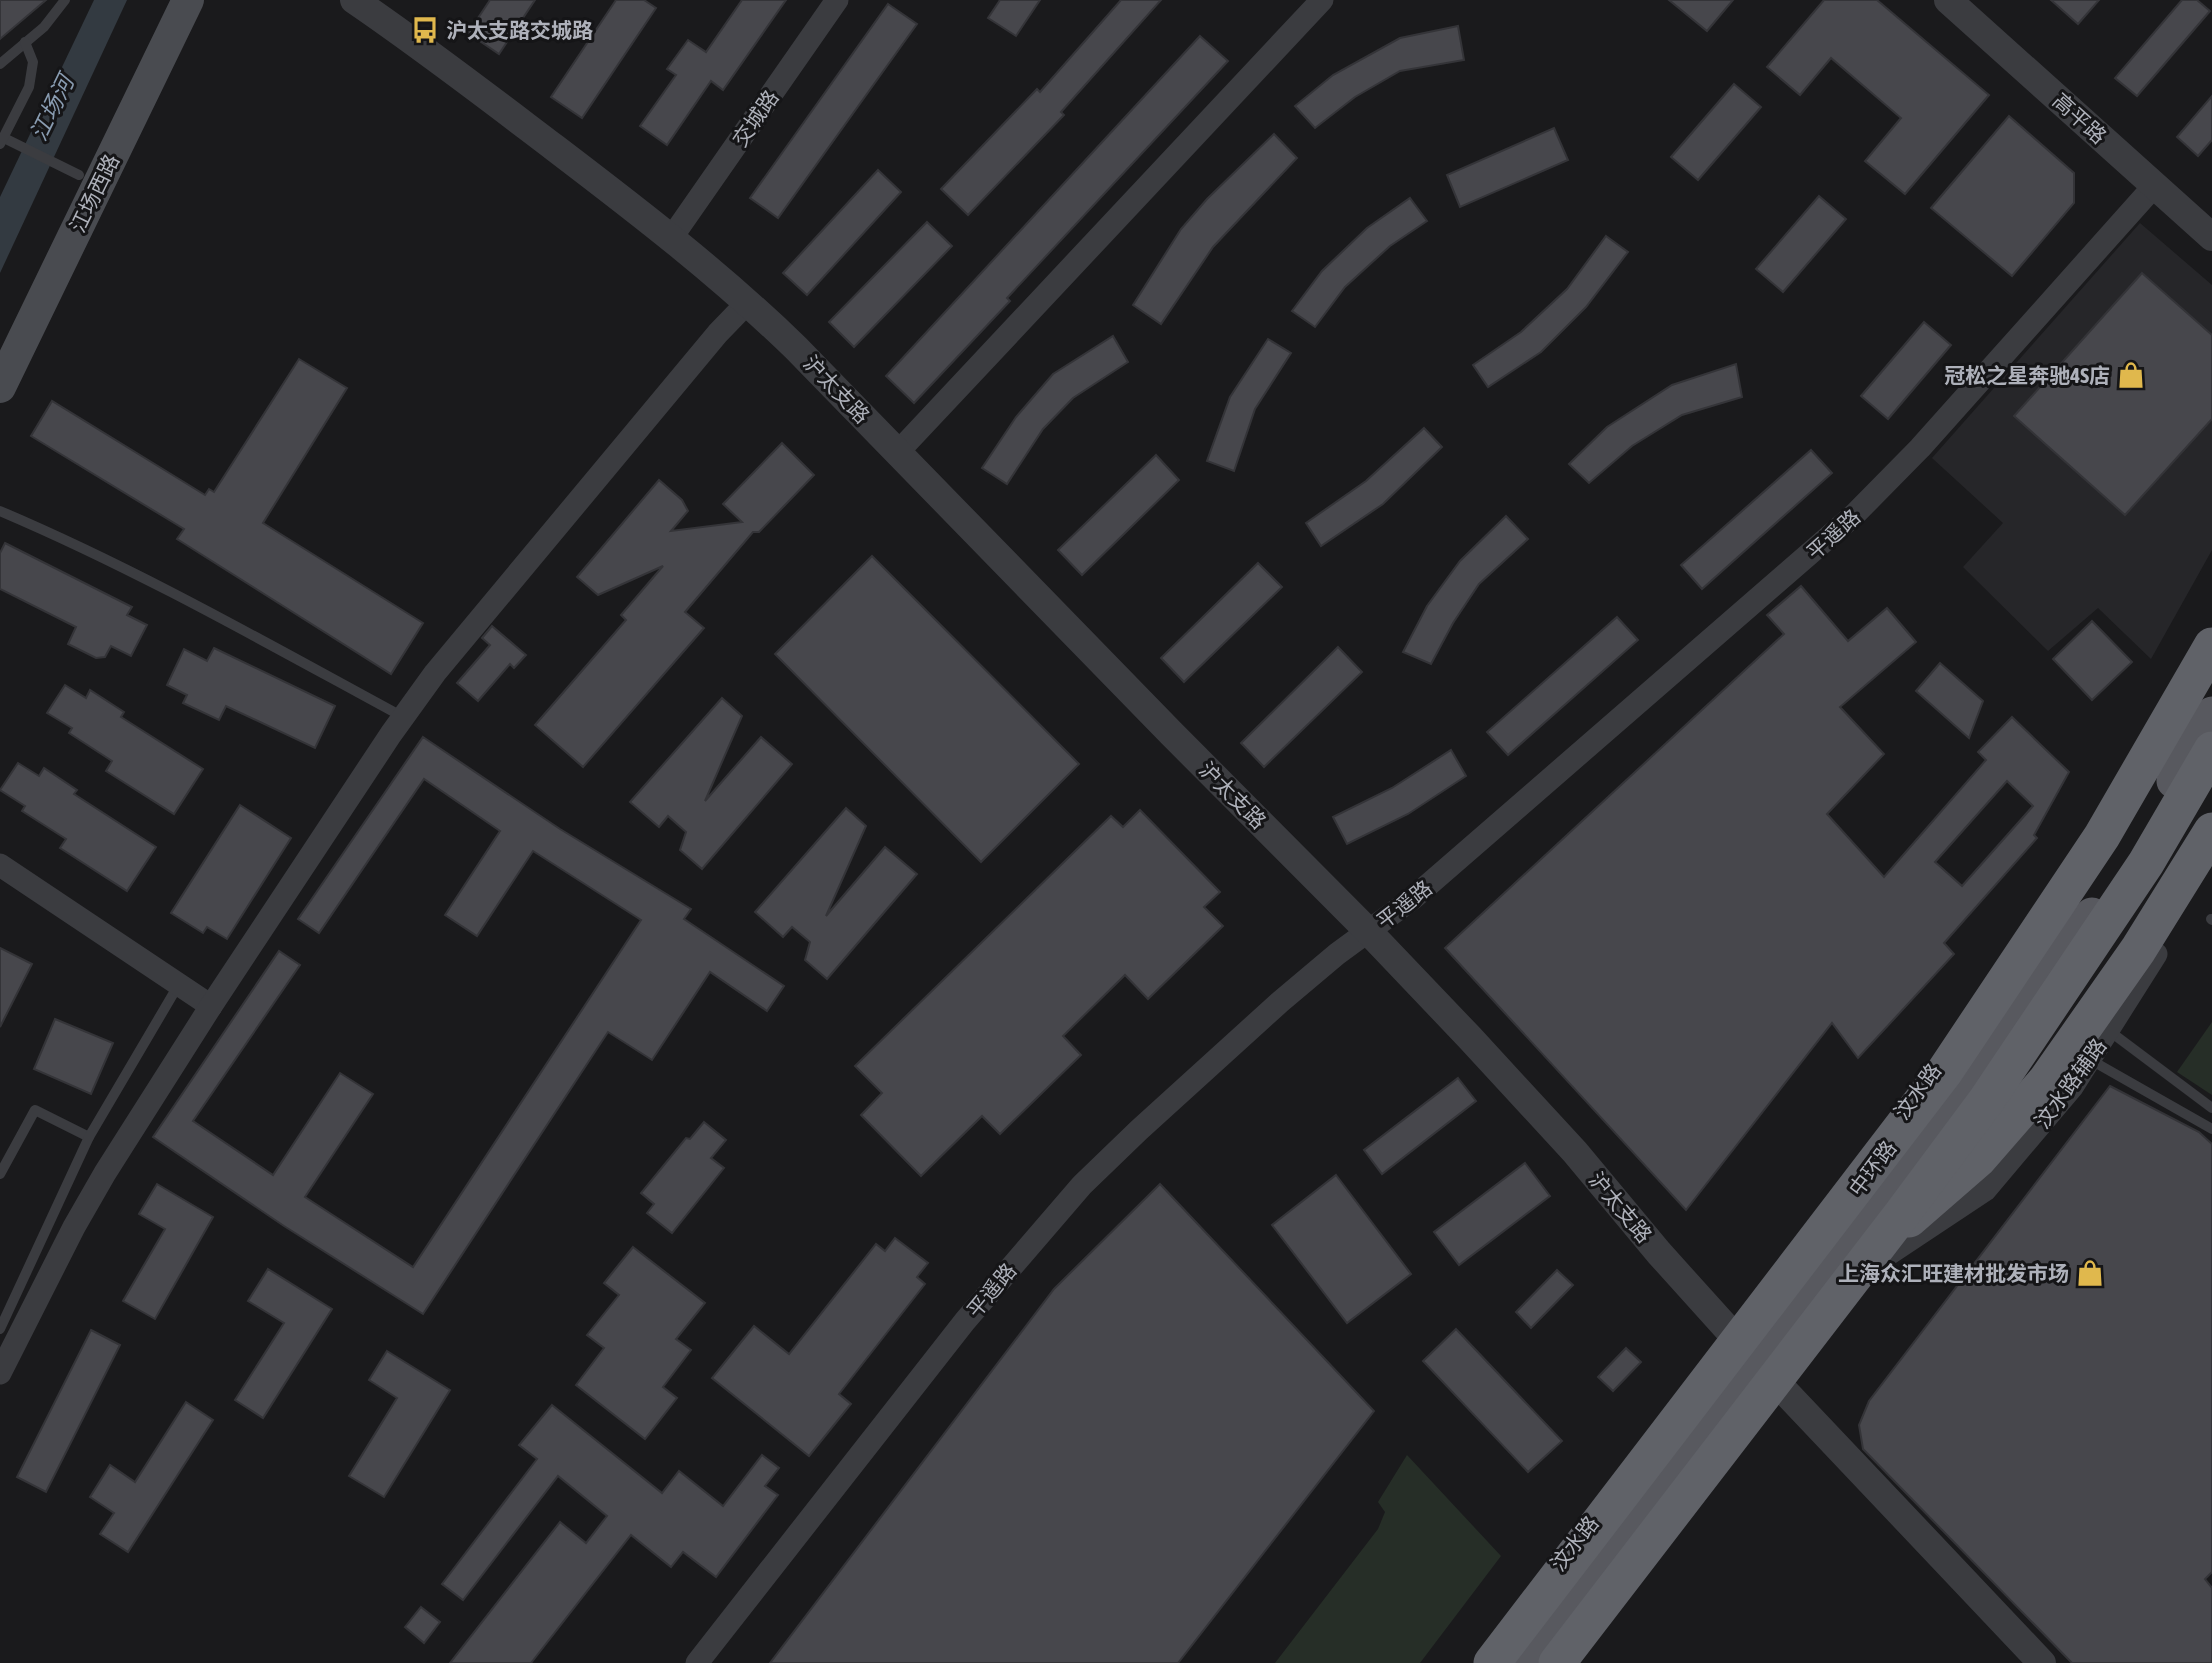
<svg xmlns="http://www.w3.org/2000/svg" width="2212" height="1663" font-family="'Asap Condensed','Noto Sans SC',sans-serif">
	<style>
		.built { fill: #262629 }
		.green { fill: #262e27 }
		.water { fill: #333a41 }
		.building { fill: #47474c; stroke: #343438; stroke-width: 2; fill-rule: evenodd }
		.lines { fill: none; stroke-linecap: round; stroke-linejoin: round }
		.service { stroke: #3b3c40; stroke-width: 10 }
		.minor { stroke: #3b3c40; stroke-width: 23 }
		.tertiary { stroke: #3b3c40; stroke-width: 28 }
		.secondary { stroke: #494b50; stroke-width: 32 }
		.primary { stroke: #58595f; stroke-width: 35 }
		.trunk { stroke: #606268; stroke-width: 37 }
		.trunk-bridge { stroke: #606268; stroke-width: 37 }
		.labels { text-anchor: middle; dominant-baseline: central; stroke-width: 6; stroke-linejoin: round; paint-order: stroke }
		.poi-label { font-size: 21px; font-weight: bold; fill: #aeb1ba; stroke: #151517; text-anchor: end }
		.street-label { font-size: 21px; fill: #aeb1ba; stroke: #151517 }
		.water-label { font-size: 23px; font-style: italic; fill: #899cb1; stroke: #151517 }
	</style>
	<rect width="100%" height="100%" fill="#1a1a1c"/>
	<polygon class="built" points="2140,223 2212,285 2212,550 2151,659 2098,608 2048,651 1963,567 2003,523 1932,458"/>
	<g class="green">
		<polygon points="2212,1022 2212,1095 2177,1072"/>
		<polygon points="1407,1455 1501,1556 1420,1663 1275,1663 1378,1529 1385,1512 1378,1502"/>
	</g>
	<polygon class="water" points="94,0 127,0 0,273 0,197"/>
	<g class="building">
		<polygon points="0,0 46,0 0,39"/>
		<polygon points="490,0 535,0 499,54 468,33"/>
		<polygon points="616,0 644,0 656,8 582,118 551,97"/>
		<polygon points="742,0 786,0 723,90 711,81 667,145 640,126 676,75 667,69 688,40 706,52"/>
		<polygon points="1000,0 1040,0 1016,36 988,18"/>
		<polygon points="1121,0 1161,0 1061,112 1064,115 968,215 941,189 1037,89 1040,92"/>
		<polygon points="1669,0 1733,0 1707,31"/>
		<polygon points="1824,0 1877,0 1989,95 1905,194 1865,161 1901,118 1831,58 1800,95 1767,67"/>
		<polygon points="2051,0 2099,0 2078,24"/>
		<polygon points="2182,0 2197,0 2210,11 2137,96 2115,78"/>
		<polygon points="888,4 917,24 778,218 750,198"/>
		<polygon points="1458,26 1464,60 1400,71 1355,97 1315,128 1295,106 1333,75 1400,38"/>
		<polygon points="1200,36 1228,61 1007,298 1010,301 914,403 886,376"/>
		<polygon points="1734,84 1761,107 1698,180 1671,157"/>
		<polygon points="2212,96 2212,140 2198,156 2177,137"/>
		<polygon points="2009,116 2074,173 2074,203 2012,276 1931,208"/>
		<polygon points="1554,128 1568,160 1460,207 1447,175"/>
		<polygon points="1274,134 1297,158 1213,247 1161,324 1133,305 1181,229 1207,199"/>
		<polygon points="878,170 901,192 807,295 783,273"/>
		<polygon points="1819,196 1846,219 1783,292 1756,269"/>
		<polygon points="1410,198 1427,221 1390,246 1345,287 1315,327 1292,311 1322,271 1367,228"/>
		<polygon points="927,222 952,246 854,347 829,322"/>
		<polygon points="1606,236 1628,252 1586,307 1541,352 1488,387 1473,365 1521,332 1567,289"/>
		<polygon points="2142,273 2212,335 2212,419 2125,515 2014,416"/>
		<polygon points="1924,322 1951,345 1888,419 1861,396"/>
		<polygon points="1113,336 1128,362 1073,398 1043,429 1007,484 982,468 1016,417 1053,374"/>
		<polygon points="1268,339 1291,353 1255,409 1234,471 1207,461 1230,397"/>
		<polygon points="299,359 347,388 263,523 423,623 391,674 177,539 184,529 31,436 52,401 205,495 209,489 214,492"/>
		<polygon points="1736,364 1742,397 1682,415 1632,446 1589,483 1569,464 1607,427 1672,385"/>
		<polygon points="1424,428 1442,447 1383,504 1321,546 1306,523 1366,481"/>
		<polygon points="782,443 814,475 759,532 753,532 685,612 704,628 583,767 535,725 626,620 621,615 663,566 598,595 577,577 659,480 682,500 688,511 671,531 742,522 723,504"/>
		<polygon points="1811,450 1832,473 1702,589 1681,565"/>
		<polygon points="1156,455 1179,480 1082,575 1058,550"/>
		<polygon points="1506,516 1528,539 1479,584 1453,623 1431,664 1403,652 1427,606 1460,561"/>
		<polygon points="5,543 132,607 127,615 147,625 131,656 111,646 105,657 96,658 68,644 76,627 0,589 0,553"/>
		<polygon points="872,556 1079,764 981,862 775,654"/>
		<polygon points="1258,563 1282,587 1184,682 1161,658"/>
		<path d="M 1801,586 L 1848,641 L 1887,608 L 1916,642 L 1840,707 L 1884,754 L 1827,814 L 1884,877 L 1986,760 L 1978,752 L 2012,717 L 2069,772 L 2034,835 L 2037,838 L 1944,943 L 1954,954 L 1858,1058 L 1832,1023 L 1686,1210 L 1445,948 L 1784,634 L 1767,615 ZM 2007,781 L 2033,806 L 1962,886 L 1935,862 Z"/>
		<polygon points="1617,617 1638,640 1508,755 1487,732"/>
		<polygon points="2092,621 2132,662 2092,700 2053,659"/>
		<polygon points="492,626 526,655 514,668 510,664 478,701 457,683 490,645 482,638"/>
		<polygon points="1338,647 1362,672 1264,767 1241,743"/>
		<polygon points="214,648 335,706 315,748 226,706 219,720 183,703 187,695 167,685 184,649 207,661"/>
		<polygon points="1940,663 1983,701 1969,738 1916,691"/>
		<polygon points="65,685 86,698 90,690 124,712 121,717 203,769 174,814 106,771 112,761 69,733 72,728 47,713"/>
		<polygon points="722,698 742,716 705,801 761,737 792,764 702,869 680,850 686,832 668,816 659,827 630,802"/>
		<polygon points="423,737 560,829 691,909 684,919 784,986 767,1011 710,972 652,1060 608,1032 423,1314 284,1226 153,1137 279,951 300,965 193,1121 273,1175 340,1073 373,1094 305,1197 413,1267 641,920 533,851 477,936 445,915 500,831 424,779 319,933 298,919"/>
		<polygon points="1451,750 1466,776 1408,814 1347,844 1333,817 1392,788"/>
		<polygon points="18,763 39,776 44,768 77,790 74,794 156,847 127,891 60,848 66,839 22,811 25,806 0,790"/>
		<polygon points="240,805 291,838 227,939 207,927 203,933 171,913"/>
		<polygon points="846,808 866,826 826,916 885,847 917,874 827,979 805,960 810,942 792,927 783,937 755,912"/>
		<polygon points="1140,810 1220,892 1204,907 1223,926 1148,999 1125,975 1063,1036 1081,1055 1000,1134 982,1116 921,1176 861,1115 882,1093 855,1066 1111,816 1123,827"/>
		<polygon points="0,948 32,964 0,1027"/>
		<polygon points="55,1019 113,1043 91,1094 34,1069"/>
		<polygon points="1458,1078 1476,1101 1382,1174 1364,1150"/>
		<polygon points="2110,1086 2199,1132 2212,1144 2212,1572 2205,1579 2212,1588 2212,1663 2072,1663 1863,1449 1859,1425 1869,1401"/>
		<polygon points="704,1122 726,1140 711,1158 724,1168 672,1233 647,1213 654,1204 641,1193 686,1138 690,1139"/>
		<polygon points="1525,1163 1550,1196 1459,1265 1434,1232"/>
		<polygon points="1336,1175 1411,1274 1347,1323 1272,1225"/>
		<polygon points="157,1184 213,1217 155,1319 123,1301 165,1229 139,1214"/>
		<polygon points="1160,1184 1374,1411 1178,1663 770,1663 1054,1289"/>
		<polygon points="895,1238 928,1263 917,1277 925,1284 839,1394 851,1404 809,1456 712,1378 754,1326 789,1354 876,1244 885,1251"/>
		<polygon points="633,1247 705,1303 676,1339 691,1350 663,1387 677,1398 645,1439 576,1385 604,1348 587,1335 619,1295 604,1283"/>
		<polygon points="268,1269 332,1309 263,1418 235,1400 284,1323 248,1301"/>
		<polygon points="1557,1270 1573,1285 1531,1328 1516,1312"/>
		<polygon points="1456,1329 1562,1441 1528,1472 1423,1361"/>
		<polygon points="91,1330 120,1345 46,1492 17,1477"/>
		<polygon points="1626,1348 1641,1362 1613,1391 1598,1377"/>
		<polygon points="387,1351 450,1390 384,1497 349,1476 397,1398 369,1380"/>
		<polygon points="186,1402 213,1420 128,1552 100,1534 114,1513 90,1497 110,1465 135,1482"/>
		<polygon points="552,1405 662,1493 679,1471 723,1506 762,1455 779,1468 765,1486 778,1495 716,1577 683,1552 671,1567 631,1535 531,1663 450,1663 560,1522 586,1543 607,1516 558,1476 463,1600 442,1584 537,1459 519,1445"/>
		<polygon points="421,1607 440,1622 424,1643 405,1627"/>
	</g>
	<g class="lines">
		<g class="service">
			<polyline points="0,64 44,27 65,0"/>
			<polyline points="4,138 79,175"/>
			<polyline points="0,144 29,87 33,62 25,42"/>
			<path d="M 0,511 C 139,570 270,645 403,717"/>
			<polyline points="2211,919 2212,920"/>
			<polyline points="2108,1030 2212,1108"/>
			<polyline points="2089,1059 2212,1129"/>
			<polyline points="0,1174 35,1110 89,1137"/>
			<polyline points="0,1329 89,1137 179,984"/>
		</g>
		<g class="minor">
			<polyline points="672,237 837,0"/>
			<polyline points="898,452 1322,0"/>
			<polyline points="0,865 211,1006"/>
			<polyline points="1875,1263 1985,1190 2072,1087 2156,954"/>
			<polyline points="0,1373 74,1227 105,1173 211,1006 391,734 435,673 718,333 748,302"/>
			<polyline points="697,1663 965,1321 1082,1185 1139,1130 1280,1002 1337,954 1412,899 1854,515 1920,448 2155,185"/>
		</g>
		<g class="tertiary">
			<path d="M 354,0 C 423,47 489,98 555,148 C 639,212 721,275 796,348 L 1171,733 L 1368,931 L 1470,1038 L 1575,1152 L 1659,1253 L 1760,1365 L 2042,1663"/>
			<polyline points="1948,0 2212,237"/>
		</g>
		<polyline class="secondary" points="0,387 188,0"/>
		<g class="primary">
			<polyline points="2174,781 2212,714"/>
			<polyline points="1532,1663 1760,1365 2092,915"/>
		</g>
		<polyline class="trunk" points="1909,1219 1978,1159 2046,1081 2138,950 2212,831"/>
		<g class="trunk-bridge">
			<polyline points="1492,1663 1945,1071 2102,836 2212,646"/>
			<polyline points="1557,1663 1902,1214 1986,1101 2146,863 2212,750"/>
		</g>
	</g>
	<defs>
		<symbol id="bus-bare" viewBox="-9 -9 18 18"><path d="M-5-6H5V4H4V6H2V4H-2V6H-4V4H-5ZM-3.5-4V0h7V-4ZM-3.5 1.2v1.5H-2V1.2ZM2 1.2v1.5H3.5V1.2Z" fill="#e0b84d" stroke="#151517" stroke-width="2.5" paint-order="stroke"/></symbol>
		<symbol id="shop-bare" viewBox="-9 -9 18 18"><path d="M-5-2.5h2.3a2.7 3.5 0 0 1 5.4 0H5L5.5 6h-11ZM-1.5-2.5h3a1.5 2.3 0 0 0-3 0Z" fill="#e0b84d" stroke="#151517" stroke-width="2.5" paint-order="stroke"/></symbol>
	</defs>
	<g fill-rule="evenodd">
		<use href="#bus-bare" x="406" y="11" width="38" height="38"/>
		<use href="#shop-bare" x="2112" y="356" width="38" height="38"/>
		<use href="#shop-bare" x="2071" y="1254" width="38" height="38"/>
	</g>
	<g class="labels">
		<g class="poi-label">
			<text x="446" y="30" text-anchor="start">沪太支路交城路</text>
			<text x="2110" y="375">冠松之星奔驰4S店</text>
			<text x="2069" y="1273">上海众汇旺建材批发市场</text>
		</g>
		<g class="street-label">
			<text transform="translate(755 118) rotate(-55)">交城路</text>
			<text transform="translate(2080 118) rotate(42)">高平路</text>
			<text transform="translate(94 193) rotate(-64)">江场西路</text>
			<text transform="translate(837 389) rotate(46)">沪太支路</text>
			<text transform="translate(1833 534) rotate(-42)">平遥路</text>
			<text transform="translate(1233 795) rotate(45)">沪太支路</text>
			<text transform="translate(1404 904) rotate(-38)">平遥路</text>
			<text transform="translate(2070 1083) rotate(-54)">汶水路辅路</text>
			<text transform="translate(1917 1091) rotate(-54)">汶水路</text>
			<text transform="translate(1872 1168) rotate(-53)">中环路</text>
			<text transform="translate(1621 1207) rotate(50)">沪太支路</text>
			<text transform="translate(991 1290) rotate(-50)">平遥路</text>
			<text transform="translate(1574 1543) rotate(-52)">汶水路</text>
		</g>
		<g class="water-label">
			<text transform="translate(52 108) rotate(-64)">江场河</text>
		</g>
	</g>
</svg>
